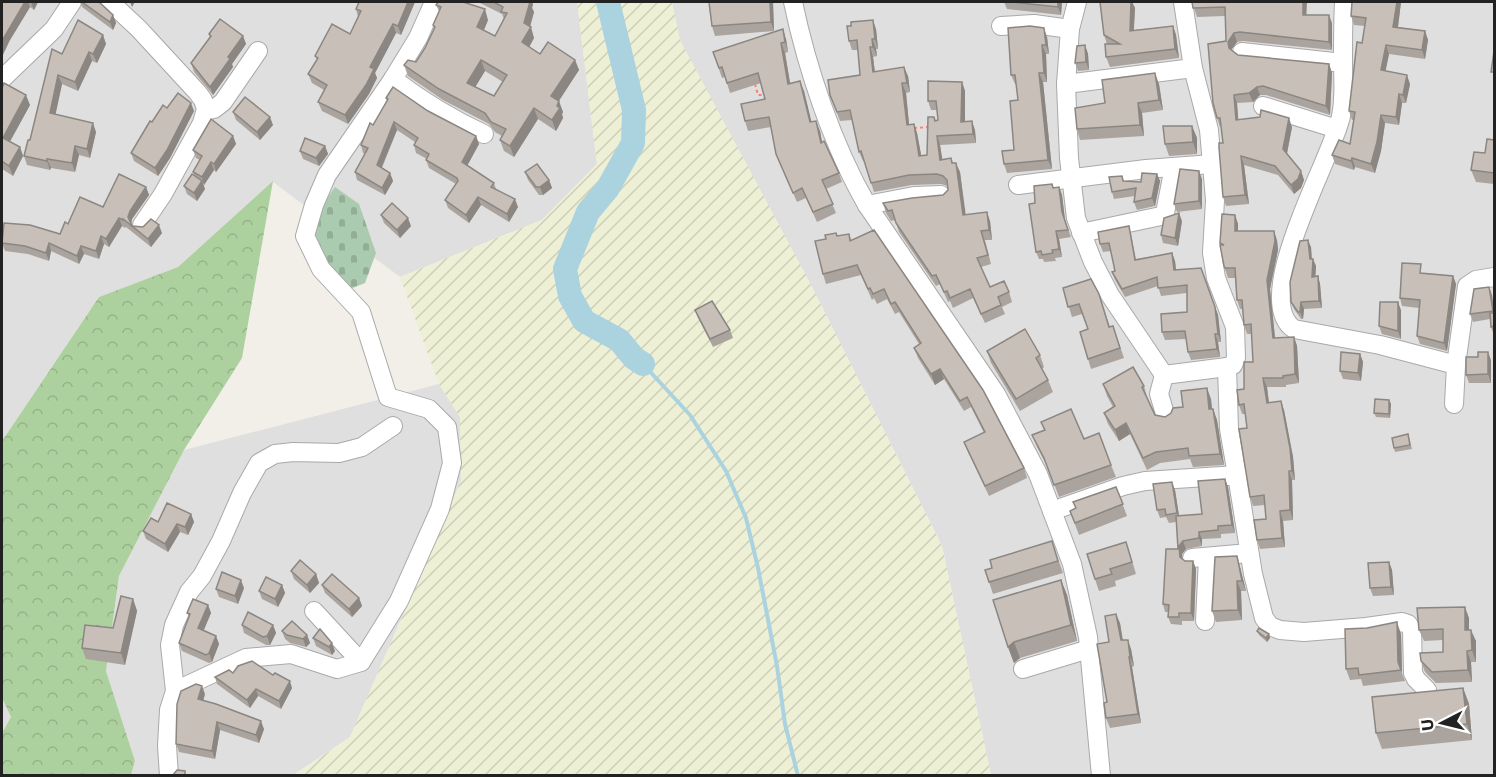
<svg xmlns="http://www.w3.org/2000/svg" width="1496" height="777" font-family="Commissioner,sans-serif">
	<style>
		.residential { fill: #e0dfdf }
		.farmland { fill: url(#farmland-furrows) }
		.forest { fill: url(#forest-crowns) }
		.cemetery { fill: url(#cemetery-stones) }
		.lines { fill: none; stroke-linecap: round; stroke-linejoin: round }
		.stream { stroke: #aad3df; stroke-width: 4 }
		.river { stroke: #aad3df; stroke-width: 24 }
		.minor-casing { stroke: #a9a9a9; stroke-width: 20 }
		.path { stroke: #fa8072; stroke-width: 2; stroke-dasharray: 3 3; stroke-linecap: butt }
		.minor { stroke: #fff; stroke-width: 18 }
		.wall { fill: #aba49e; fill-rule: evenodd }
		.shaded-wall { fill: #8b8681 }
		.building { fill: #c7bfb8; stroke: #8b8681; stroke-width: 1.5; fill-rule: evenodd }
	</style>
	<defs>
		<pattern id="farmland-furrows" width="10" height="10" patternUnits="userSpaceOnUse" patternTransform="scale(1.5)"><rect width="10" height="10" fill="#eef0d5"/><path d="M-1 1l2-2M0 10L10 0M9 11l2-2" fill="none" stroke="#ccceb7"/></pattern>
		<pattern id="forest-crowns" width="20" height="18" patternUnits="userSpaceOnUse" patternTransform="scale(1.5)"><rect width="20" height="18" fill="#add19e"/><path d="M2 6a3 3 0 1 1 6 0M12 15a3 3 0 1 1 6 0" fill="none" stroke="#95b388"/></pattern>
		<pattern id="cemetery-stones" width="16" height="16" patternUnits="userSpaceOnUse" patternTransform="scale(1.5)"><rect width="16" height="16" fill="#aacbaf"/><path d="M2 7V4a2 2 0 0 1 4 0v3zM10 15v-3a2 2 0 0 1 4 0v3z" fill="#92ae96"/></pattern>
	</defs>
	<rect width="100%" height="100%" fill="#f2efe9"/>
	<g class="residential">
		<polygon points="2,2 577,2 597,164 542,220 400,277 273,182 178,267 99,297 2,441"/>
		<polygon points="672,2 1494,2 1494,775 991,775 942,546 816,295 679,40"/>
		<polygon points="439,384 460,417 461,481 350,737 293,775 131,775 135,761 106,671 119,576 184,450"/>
		<polygon points="2,698 11,717 2,733"/>
	</g>
	<polygon class="farmland" points="577,2 672,2 680,40 808,279 942,546 991,775 293,776 350,737 461,481 460,417 439,384 400,277 542,220 597,164"/>
	<polygon class="forest" points="273,181 242,358 184,450 119,576 106,671 135,761 131,775 2,775 2,733 11,717 2,698 2,441 99,297 178,267"/>
	<polygon class="cemetery" points="335,187 359,204 376,253 365,283 350,289 322,265 312,243 318,212"/>
	<g class="lines">
		<polyline class="stream" points="643,364 690,415 726,471 746,518 758,568 777,666 785,724 798,776"/>
		<polyline class="river" points="608,2 634,110 633,143 608,188 588,212 565,269 570,296 584,321 619,340 634,358 643,364"/>
		<defs>
			<g id="minor">
				<polyline points="110,2 139,29 198,93 203,100 206,109 202,123 163,194 142,225"/>
				<path d="M 793,2 C 807,69 833,146 867,205 L 996,394 L 1038,474 L 1072,564 L 1088,637 L 1101,776"/>
				<polyline points="1077,2 1070,29 1066,84 1069,158 1076,218 1093,262 1110,295 1164,375 1227,367 1233,365 1236,358 1235,327 1216,278 1212,253 1215,200 1209,130 1193,68 1183,2"/>
				<path d="M 1344,2 C 1343,21 1343,41 1343,61 C 1343,80 1345,97 1341,116 C 1333,157 1249,299 1294,329 L 1380,345 L 1456,365"/>
				<polyline points="1001,26 1034,24 1070,29"/>
				<polyline points="1242,52 1343,63"/>
				<polyline points="2,79 54,29 72,2"/>
				<path d="M 393,79 C 422,101 451,119 484,134"/>
				<polyline points="1066,84 1193,68"/>
				<polyline points="1263,106 1337,129"/>
				<polyline points="206,109 214,109 223,102 258,51"/>
				<polyline points="1018,185 1146,169 1212,164"/>
				<polyline points="867,205 914,196 941,195"/>
				<polyline points="1081,233 1161,216 1165,213 1174,167"/>
				<polyline points="1227,367 1229,429 1237,475"/>
				<polyline points="1164,375 1159,394 1166,417"/>
				<polyline points="1454,404 1456,365 1467,286 1476,280 1494,277"/>
				<polyline points="1052,511 1123,486 1145,481 1237,475 1253,574 1264,618 1270,626 1280,630 1304,632 1366,627 1402,622 1408,624 1412,630 1413,673 1416,679 1427,690"/>
				<polyline points="1192,558 1249,553"/>
				<polyline points="314,611 361,662"/>
				<polyline points="1205,621 1208,558"/>
				<polyline points="1023,669 1089,649"/>
				<polyline points="175,691 246,658 291,654 337,669 361,662 399,601 440,509 452,463 447,427 429,409 388,397 361,312 321,269 305,236 314,205 327,175 393,79 418,38 434,2"/>
				<polyline points="169,776 167,746 169,710 175,691 170,645 174,625 189,592 202,576 221,541 242,493 259,463 275,454 293,452 339,453 362,447 393,426"/>
			</g>
		</defs>
		<use href="#minor" class="minor-casing"/>
		<g class="path">
			<polyline points="755,84 758,95 765,95"/>
			<polyline points="914,128 930,127"/>
		</g>
		<use href="#minor" class="minor"/>
	</g>
	<g class="wall">
		<polygon points="2,2 38,2 34,10 30,7 10,40"/>
		<polygon points="80,2 99,2 113,15 116,23 113,30 82,7"/>
		<polygon points="359,2 415,2 401,35 396,33 375,73 377,78 369,94 348,124 322,111 318,102 324,90 312,83 308,74 317,60 315,56 350,34 358,17 356,9"/>
		<path d="M 478,2 L 532,2 L 533,4 L 532,8 L 534,12 L 530,27 L 534,38 L 529,47 L 540,54 L 575,60 L 579,70 L 558,101 L 563,112 L 562,114 L 563,118 L 556,131 L 538,119 L 514,157 L 504,151 L 500,140 L 502,136 L 495,132 L 489,124 L 443,100 L 408,76 L 404,65 L 416,62 L 425,48 L 434,29 L 433,25 L 439,11 L 436,5 L 488,20 L 484,30 L 495,36 L 504,19 L 502,14 ZM 485,71 L 503,82 L 494,96 L 475,87 Z"/>
		<polygon points="709,2 773,2 774,31 715,36 712,26"/>
		<polygon points="1004,2 1062,2 1061,15 1007,9"/>
		<polygon points="1100,2 1132,2 1135,8 1134,30 1173,26 1176,35 1179,58 1110,67 1106,57 1107,44 1104,35"/>
		<polygon points="1192,2 1306,15 1332,23 1332,50 1243,41 1237,42 1231,50 1238,55 1329,64 1332,73 1330,115 1266,95 1260,95 1253,102 1237,103 1238,120 1292,127 1287,154 1301,171 1304,180 1301,188 1294,194 1278,175 1244,165 1249,204 1226,206 1223,197 1223,143 1221,126 1220,127 1217,118 1226,41 1225,16 1197,17"/>
		<polygon points="1352,2 1401,2 1398,27 1425,31 1428,40 1425,59 1389,54 1385,71 1410,84 1406,103 1402,103 1399,125 1385,123 1381,151 1375,173 1355,167 1354,170 1335,164 1332,155 1350,144 1354,120 1352,120 1349,111 1365,26 1354,25 1351,16"/>
		<polygon points="876,29 878,49 876,49 877,56 873,57 875,72 908,76 910,92 906,93 909,125 914,124 917,133 921,155 927,155 934,117 936,121 938,120 937,110 931,110 928,101 962,82 965,91 965,121 975,130 976,143 940,145 942,160 951,158 953,163 960,172 965,215 990,221 992,240 985,240 991,264 981,267 990,287 1009,292 1012,302 1002,307 1005,314 985,323 973,298 953,308 950,301 948,302 940,284 936,286 899,232 895,220 891,221 886,213 883,203 943,195 948,190 948,186 941,184 912,185 874,192 864,161 863,161 859,152 852,120 840,121 830,95 860,75 858,50 852,50 849,41"/>
		<polygon points="209,34 243,36 246,44 232,64 233,67 213,95 194,72 191,63 210,38"/>
		<polygon points="103,35 106,44 97,63 92,61 78,91 62,84 55,114 96,132 90,158 79,155 75,172 51,168 50,170 27,165 24,156 62,54"/>
		<polygon points="1047,37 1049,54 1046,54 1047,82 1043,82 1052,169 1007,173 1004,164 1014,150 1018,100 1016,84 1015,84 1011,75"/>
		<polygon points="786,39 788,52 785,53 790,84 804,91 811,122 820,131 822,142 839,173 842,182 826,189 836,213 817,222 806,198 797,202 776,154 771,127 748,131 745,121 765,99 761,83 730,93 725,77 722,78 713,52"/>
		<polygon points="1085,45 1088,54 1089,70 1078,71 1075,63"/>
		<polygon points="1159,84 1163,110 1142,113 1144,136 1080,140 1077,129 1105,103"/>
		<polygon points="2,88 30,105 10,141 20,147 23,156 13,176 2,169"/>
		<polygon points="386,98 428,111 476,136 479,144 467,165 494,183 496,189 518,207 509,222 481,205 469,223 448,208 445,200 456,184 429,168 426,160 427,159 416,153 414,145 415,142 397,130 382,168 390,173 393,181 385,195 357,180 355,172 365,154 363,153 361,145 387,101"/>
		<polygon points="167,108 194,111 170,158 158,176 134,161 131,153 152,122"/>
		<polygon points="233,112 273,125 260,140 236,120"/>
		<polygon points="1192,126 1197,138 1197,154 1169,156 1165,144"/>
		<polygon points="233,136 236,144 216,172 214,170 204,185 203,184 205,189 197,201 187,194 184,186 194,176 193,172 200,160 196,158 193,150"/>
		<polygon points="1494,140 1494,184 1476,182 1471,170 1485,153"/>
		<polygon points="325,146 328,154 319,166 303,159 300,151"/>
		<polygon points="525,172 549,180 552,188 543,195 539,195 528,180"/>
		<polygon points="1157,174 1160,181 1155,206 1137,210 1134,202 1135,196 1114,199 1112,192 1122,176 1124,181 1141,182"/>
		<polygon points="1202,179 1202,209 1177,212 1174,204"/>
		<polygon points="1052,184 1054,188 1059,187 1062,195 1065,220 1071,237 1059,239 1062,257 1055,258 1056,261 1044,262 1043,259 1039,259 1036,252 1035,203"/>
		<polygon points="146,187 149,195 132,219 131,224 132,226 162,233 151,247 126,227 125,228 122,226 109,247 104,244 99,259 84,254 79,264 51,251 49,261 28,254 5,251 2,243 60,234 68,224"/>
		<polygon points="381,215 411,226 400,238 384,223"/>
		<polygon points="1235,215 1238,224 1238,231 1277,240 1278,250 1270,289 1275,338 1294,337 1297,346 1299,383 1286,385 1286,387 1267,387 1269,403 1284,410 1293,457 1295,480 1292,480 1293,520 1283,521 1285,547 1260,549 1257,540 1266,519 1265,505 1253,506 1250,497 1247,428 1245,414 1242,414 1239,405 1253,362 1252,334 1247,334 1244,325 1243,309 1240,309 1237,300 1235,278 1228,278 1224,266 1220,243"/>
		<polygon points="1182,221 1178,246 1163,243 1161,235"/>
		<polygon points="849,234 852,241 1024,468 1027,478 989,496 968,452 964,442 984,433 971,407 964,411 944,379 935,385 918,358 914,348 919,344 899,312 895,314 887,299 877,304 874,298 872,300 861,275 826,284 823,274 837,236"/>
		<polygon points="1131,234 1136,259 1172,253 1175,261 1176,270 1201,268 1218,315 1221,342 1218,342 1220,357 1191,360 1188,352 1186,339 1165,340 1162,332 1187,312 1187,293 1161,296 1158,286 1125,297 1115,280 1112,272 1115,271 1111,251 1103,252 1100,244"/>
		<polygon points="1311,247 1312,259 1316,266 1315,277 1318,276 1320,284 1322,308 1304,309 1303,319 1301,319 1294,309 1291,302"/>
		<polygon points="1424,273 1453,276 1456,284 1447,351 1420,344 1417,336 1419,308 1402,306 1400,298"/>
		<polygon points="1489,287 1492,295 1494,310 1494,335 1491,327 1490,319 1473,322 1470,314"/>
		<polygon points="1063,288 1102,304 1110,327 1113,326 1124,358 1091,369 1088,359 1088,329 1082,314 1072,317"/>
		<polygon points="695,310 730,330 733,338 713,347 698,318"/>
		<polygon points="1401,310 1401,339 1382,334 1379,326"/>
		<polygon points="987,351 1040,355 1044,367 1042,369 1048,380 1053,392 1020,411 991,363"/>
		<polygon points="1360,354 1363,362 1361,381 1343,379 1340,371"/>
		<polygon points="1491,360 1491,383 1469,383 1466,375"/>
		<polygon points="1103,384 1144,386 1147,397 1155,415 1165,417 1183,407 1211,399 1212,409 1213,409 1217,420 1224,465 1193,467 1190,459 1160,463 1147,470 1130,434 1119,441 1108,424 1104,413 1113,407 1107,396"/>
		<polygon points="1389,400 1391,404 1390,418 1376,417 1374,413"/>
		<polygon points="1041,422 1084,439 1111,465 1116,477 1059,497 1049,470 1037,447 1032,435 1044,430"/>
		<polygon points="1408,434 1412,449 1395,452 1394,448"/>
		<polygon points="1225,479 1228,487 1235,533 1221,534 1221,538 1202,539 1202,546 1186,549 1182,554 1182,559 1185,561 1193,561 1196,569 1194,621 1182,621 1182,625 1171,624 1168,617 1169,612 1165,612 1163,604 1178,549 1176,522 1169,523 1166,517 1160,518 1157,510 1175,490 1179,516 1202,514"/>
		<polygon points="1116,487 1127,516 1079,535 1070,511"/>
		<polygon points="191,514 194,522 188,535 180,532 168,552 146,539 143,531 158,522"/>
		<polygon points="1052,542 1063,573 993,594 989,582 992,568"/>
		<polygon points="1130,554 1136,574 1115,581 1116,586 1099,591 1095,579"/>
		<polygon points="1389,562 1392,570 1394,595 1373,596 1370,588"/>
		<polygon points="1240,567 1246,591 1241,591 1242,620 1216,622 1212,611"/>
		<polygon points="291,571 316,574 319,583 310,593 294,579"/>
		<polygon points="1061,580 1067,595 1077,641 1020,658 1014,663 1008,647"/>
		<polygon points="282,585 285,593 278,607 262,599 259,591"/>
		<polygon points="322,585 359,598 362,606 352,617 325,593"/>
		<polygon points="244,588 238,604 219,597 216,589"/>
		<polygon points="133,599 137,611 125,665 86,659 82,648 113,628"/>
		<polygon points="208,605 211,613 204,630 216,636 219,644 212,662 209,663 182,651 179,643 189,617 187,613"/>
		<polygon points="1469,618 1469,630 1476,641 1476,662 1471,662 1472,682 1436,683 1425,672 1421,661 1443,652 1443,640 1424,641 1419,630"/>
		<polygon points="1120,623 1123,640 1131,649 1134,666 1132,667 1141,723 1110,728 1106,718 1109,642"/>
		<polygon points="242,625 273,625 276,633 270,645 266,645 244,633"/>
		<polygon points="282,631 307,635 310,643 306,647 290,643 285,639"/>
		<polygon points="1257,631 1269,634 1270,638 1267,642 1259,635"/>
		<polygon points="1401,634 1402,673 1405,681 1363,686 1361,679 1350,680 1346,669"/>
		<polygon points="313,638 335,651 332,655 316,646"/>
		<polygon points="233,673 292,688 281,709 258,696 250,708 217,684 215,677"/>
		<polygon points="1463,688 1469,704 1472,740 1382,749 1376,733"/>
		<polygon points="205,694 203,701 264,729 259,743 220,730 215,759 179,752 176,744"/>
	</g>
	<g class="shaded-wall">
		<polygon points="25,2 28,2 30,7 10,40 2,57 2,41"/>
		<polygon points="31,2 38,2 34,10"/>
		<polygon points="130,2 135,2 132,7"/>
		<polygon points="408,2 415,2 401,35 398,26"/>
		<polygon points="527,2 532,2 533,4 532,8 534,12 529,30 531,27 534,38 526,53 522,42"/>
		<polygon points="770,2 773,2 774,31 771,22"/>
		<polygon points="1058,2 1062,2 1061,15 1058,7"/>
		<polygon points="1131,2 1132,2 1135,8 1133,40 1130,31"/>
		<polygon points="1303,2 1307,2 1306,23 1303,15"/>
		<polygon points="1397,2 1401,2 1397,35 1393,27"/>
		<polygon points="485,9 488,20 481,37 477,27"/>
		<polygon points="113,15 116,23 113,30 110,22"/>
		<polygon points="1329,15 1332,23 1332,50 1329,42"/>
		<polygon points="873,20 876,29 878,49 875,39"/>
		<polygon points="393,24 396,33 375,73 377,78 369,94 348,124 345,115"/>
		<polygon points="1173,26 1176,35 1179,58 1175,49"/>
		<polygon points="1044,28 1047,37 1049,54 1046,45"/>
		<polygon points="783,29 786,39 788,52 785,42"/>
		<polygon points="1425,31 1428,40 1425,59 1422,50"/>
		<polygon points="1234,33 1237,42 1231,50 1229,48 1228,42"/>
		<polygon points="103,35 106,44 97,63 93,54"/>
		<polygon points="243,36 246,44 232,64 233,67 213,95 210,87 228,57"/>
		<polygon points="872,39 876,49 877,56 873,47"/>
		<polygon points="781,43 785,53 792,94 788,84"/>
		<polygon points="1042,45 1046,54 1047,82 1044,73"/>
		<polygon points="1085,45 1088,54 1089,70 1086,62"/>
		<polygon points="1386,45 1389,54 1384,79 1381,70"/>
		<polygon points="870,47 873,57 876,82 873,72"/>
		<polygon points="89,52 92,61 78,91 75,82"/>
		<polygon points="481,60 485,71 471,94 467,83"/>
		<polygon points="575,60 579,70 555,107 551,96"/>
		<polygon points="1329,64 1332,73 1330,115 1326,106"/>
		<polygon points="904,67 908,76 910,92 907,83"/>
		<polygon points="1039,73 1043,82 1052,169 1048,160"/>
		<polygon points="1155,73 1159,84 1163,110 1159,100"/>
		<polygon points="58,75 62,84 54,122 50,113"/>
		<polygon points="1407,75 1410,84 1406,103 1403,95"/>
		<polygon points="800,81 804,91 814,132 810,122"/>
		<polygon points="962,82 965,91 965,131 961,122"/>
		<polygon points="902,83 906,93 910,134 907,125"/>
		<polygon points="1257,87 1260,95 1253,102 1249,93"/>
		<polygon points="1399,94 1402,103 1399,125 1396,117"/>
		<polygon points="26,95 30,105 7,147 3,138"/>
		<polygon points="1234,95 1237,103 1239,129 1236,120"/>
		<polygon points="559,101 563,112 562,114 563,118 556,131 552,120 557,106"/>
		<polygon points="191,103 194,111 170,158 158,176 155,168"/>
		<polygon points="1138,103 1142,113 1144,136 1140,125"/>
		<polygon points="534,108 538,119 514,157 510,146"/>
		<polygon points="1381,115 1385,123 1381,151 1375,173 1371,164"/>
		<polygon points="270,117 273,125 260,140 257,132"/>
		<polygon points="1289,118 1292,127 1286,158 1283,149"/>
		<polygon points="816,121 820,131 824,153 821,143"/>
		<polygon points="972,121 975,130 976,143 973,134"/>
		<polygon points="394,122 397,130 379,173 377,165"/>
		<polygon points="93,123 96,132 90,158 87,149"/>
		<polygon points="914,124 917,133 923,165 919,156"/>
		<polygon points="1192,126 1197,138 1197,154 1193,142"/>
		<polygon points="233,136 236,144 216,172 214,164"/>
		<polygon points="476,136 479,144 465,170 462,162"/>
		<polygon points="937,136 940,145 944,169 940,160"/>
		<polygon points="75,146 79,155 75,172 72,163"/>
		<polygon points="325,146 328,154 319,166 316,158"/>
		<polygon points="20,147 23,156 13,176 9,166"/>
		<polygon points="1241,156 1244,165 1249,204 1245,195"/>
		<polygon points="1352,158 1355,167 1354,170 1351,161"/>
		<polygon points="47,159 51,168 50,170 47,161"/>
		<polygon points="211,162 214,170 204,185 202,177"/>
		<polygon points="956,163 960,172 967,224 963,215"/>
		<polygon points="1199,171 1202,179 1202,209 1199,201"/>
		<polygon points="1301,171 1304,180 1301,188 1294,194 1291,185"/>
		<polygon points="390,173 393,181 385,195 382,188"/>
		<polygon points="1157,174 1160,181 1155,206 1152,198"/>
		<polygon points="549,180 552,188 543,195 540,187"/>
		<polygon points="202,181 205,189 197,201 194,193"/>
		<polygon points="146,187 149,195 132,219 131,225 128,217 130,211"/>
		<polygon points="1059,187 1062,195 1065,220 1071,237 1062,212"/>
		<polygon points="478,197 481,205 469,223 466,215"/>
		<polygon points="515,199 518,207 509,222 507,214"/>
		<polygon points="987,212 990,221 992,240 989,230"/>
		<polygon points="1179,213 1182,221 1178,246 1175,238"/>
		<polygon points="1235,215 1238,224 1238,241 1235,231"/>
		<polygon points="119,218 122,226 109,247 106,239"/>
		<polygon points="408,218 411,226 400,238 397,230"/>
		<polygon points="159,225 162,233 151,247 148,239"/>
		<polygon points="1056,231 1059,239 1062,257 1059,249"/>
		<polygon points="1274,231 1277,240 1278,250 1270,289 1276,347 1273,338 1267,280"/>
		<polygon points="101,236 104,244 99,259 96,251"/>
		<polygon points="1308,240 1311,247 1312,266 1310,259"/>
		<polygon points="49,243 51,251 49,261 46,253"/>
		<polygon points="81,246 84,254 79,264 77,256"/>
		<polygon points="1172,253 1175,261 1177,278 1174,270"/>
		<polygon points="1313,259 1316,266 1315,284 1312,277"/>
		<polygon points="1318,276 1320,284 1322,308 1319,301"/>
		<polygon points="1453,276 1456,284 1447,351 1444,343"/>
		<polygon points="1489,287 1492,295 1494,315 1493,311"/>
		<polygon points="1301,302 1304,309 1303,319 1300,312"/>
		<polygon points="1398,302 1401,310 1401,339 1398,331"/>
		<polygon points="1215,307 1218,315 1221,342 1218,334"/>
		<polygon points="1215,334 1218,342 1220,357 1217,349"/>
		<polygon points="1294,337 1297,346 1299,383 1295,374"/>
		<polygon points="1488,352 1491,360 1491,383 1488,374"/>
		<polygon points="1360,354 1363,362 1361,381 1358,373"/>
		<polygon points="940,369 944,379 935,385 931,374"/>
		<polygon points="1263,378 1267,387 1270,412 1267,403"/>
		<polygon points="1207,388 1211,399 1213,421 1209,409"/>
		<polygon points="1389,400 1391,404 1390,418 1389,414"/>
		<polygon points="1281,401 1284,410 1293,457 1295,480 1292,471"/>
		<polygon points="1213,409 1217,420 1224,465 1220,454"/>
		<polygon points="1126,423 1130,434 1119,441 1115,430"/>
		<polygon points="1289,471 1292,480 1293,520 1290,510"/>
		<polygon points="1225,479 1228,487 1235,533 1232,525"/>
		<polygon points="1172,482 1175,490 1180,522 1177,513"/>
		<polygon points="1280,511 1283,521 1285,547 1282,538"/>
		<polygon points="191,514 194,522 188,535 185,527"/>
		<polygon points="177,524 180,532 168,552 165,544"/>
		<polygon points="1199,532 1202,539 1202,546 1199,538"/>
		<polygon points="1183,541 1186,549 1182,554 1183,565 1180,557 1179,546"/>
		<polygon points="1237,556 1240,567 1246,591 1242,581"/>
		<polygon points="1193,561 1196,569 1194,621 1191,613"/>
		<polygon points="1389,562 1392,570 1394,595 1391,587"/>
		<polygon points="316,574 319,583 310,593 307,585"/>
		<polygon points="241,580 244,588 238,604 235,596"/>
		<polygon points="1061,580 1067,595 1077,641 1071,625"/>
		<polygon points="1237,581 1241,591 1242,620 1238,610"/>
		<polygon points="282,585 285,593 278,607 275,599"/>
		<polygon points="359,598 362,606 352,617 349,609"/>
		<polygon points="133,599 137,611 125,665 121,653"/>
		<polygon points="208,605 211,613 201,636 198,628"/>
		<polygon points="1465,607 1469,618 1469,641 1465,630"/>
		<polygon points="1116,614 1120,623 1124,650 1121,640"/>
		<polygon points="1397,622 1401,634 1402,673 1398,662"/>
		<polygon points="273,625 276,633 270,645 267,636"/>
		<polygon points="1471,630 1476,641 1476,662 1472,650"/>
		<polygon points="1269,634 1270,638 1267,642 1266,638"/>
		<polygon points="307,635 310,643 306,647 303,639"/>
		<polygon points="216,636 219,644 212,662 209,653"/>
		<polygon points="1128,640 1131,649 1134,666 1130,657"/>
		<polygon points="1014,642 1020,658 1014,663 1008,647"/>
		<polygon points="332,643 335,651 332,655 329,647"/>
		<polygon points="1467,651 1471,662 1472,682 1468,670"/>
		<polygon points="1129,657 1132,667 1141,723 1138,714"/>
		<polygon points="290,681 292,688 281,709 279,701"/>
		<polygon points="202,686 205,694 201,708 198,699"/>
		<polygon points="1463,688 1469,704 1472,740 1467,724"/>
		<polygon points="256,689 258,696 250,708 247,700"/>
		<polygon points="261,721 264,729 259,743 256,735"/>
		<polygon points="217,722 220,730 215,759 212,751"/>
	</g>
	<g class="building">
		<polygon points="2,2 25,2 2,41"/>
		<polygon points="82,2 99,2 113,15 110,22"/>
		<polygon points="359,2 408,2 398,26 393,24 370,67 374,69 366,85 345,115 318,102 327,85 308,74 318,58 315,56 332,24 350,34 361,11 356,9"/>
		<path d="M 438,2 L 463,2 L 485,9 L 477,27 L 495,36 L 507,13 L 501,12 L 503,7 L 494,2 L 530,2 L 524,23 L 531,27 L 522,42 L 540,54 L 548,42 L 575,60 L 551,96 L 559,101 L 557,106 L 560,108 L 552,120 L 534,108 L 510,146 L 500,140 L 506,129 L 491,122 L 485,113 L 439,89 L 404,65 L 408,60 L 416,62 L 425,48 L 435,27 L 433,25 L 441,7 L 436,5 ZM 481,60 L 507,75 L 494,96 L 467,83 Z"/>
		<polygon points="709,2 770,2 771,22 712,26"/>
		<polygon points="1011,2 1058,2 1058,7"/>
		<polygon points="1100,2 1131,2 1130,31 1173,26 1175,49 1106,57 1105,44 1120,44 1104,35"/>
		<polygon points="1192,2 1303,2 1303,15 1329,15 1329,42 1240,32 1234,33 1228,42 1229,48 1238,55 1329,64 1326,106 1263,86 1257,87 1249,93 1234,95 1236,120 1260,117 1261,110 1289,118 1283,149 1301,171 1298,179 1291,185 1275,166 1241,156 1245,195 1223,197 1219,148 1219,143 1223,143 1220,118 1217,118 1213,103 1208,44 1226,41 1225,7 1193,8"/>
		<polygon points="1352,2 1397,2 1393,27 1425,31 1422,50 1386,45 1381,70 1407,75 1403,95 1399,94 1396,117 1381,115 1377,142 1371,164 1352,158 1351,161 1332,155 1339,140 1350,144 1355,112 1349,111 1357,42 1362,43 1366,18 1351,16"/>
		<polygon points="220,19 243,36 228,57 230,59 210,87 191,63 211,36 209,34"/>
		<polygon points="78,20 103,35 93,54 89,52 75,82 58,75 50,113 93,123 87,149 75,146 72,163 47,159 47,161 24,156 28,140 30,140 52,49 62,54"/>
		<polygon points="873,20 875,39 872,39 873,47 870,47 873,72 904,67 907,83 902,83 907,125 914,124 919,156 927,155 928,117 934,117 935,121 938,120 936,101 928,101 928,81 962,82 961,122 972,121 973,134 937,136 940,160 951,158 952,163 956,163 963,215 987,212 989,230 981,231 988,255 977,258 990,287 1004,281 1009,292 998,297 1001,305 981,314 970,289 950,298 947,291 944,292 936,275 932,276 896,223 892,210 888,211 883,203 912,198 943,195 948,190 947,180 943,176 937,174 909,175 871,183 861,151 859,152 850,110 837,112 830,95 828,80 860,75 857,40 849,41 847,26 851,26 851,22"/>
		<polygon points="1030,26 1044,28 1046,45 1042,45 1044,73 1039,73 1048,160 1004,164 1002,151 1014,150 1010,101 1018,100 1015,75 1011,75 1008,28"/>
		<polygon points="783,29 785,42 781,43 788,84 800,81 810,122 816,121 821,143 824,141 839,173 822,180 833,204 813,212 802,188 793,193 776,154 769,117 745,121 741,104 765,99 758,73 727,83 722,67 719,68 713,52"/>
		<polygon points="1085,45 1086,62 1075,63 1077,46"/>
		<polygon points="1494,51 1494,72 1491,72"/>
		<polygon points="1155,73 1159,100 1138,103 1140,125 1077,129 1075,108 1105,103 1102,80"/>
		<polygon points="4,83 26,95 3,138 20,147 9,166 2,161 2,88"/>
		<polygon points="393,87 428,111 476,136 462,162 494,183 491,187 515,199 507,214 478,197 466,215 445,200 458,181 457,178 426,160 429,154 414,145 418,138 394,122 377,165 390,173 382,188 355,172 368,148 361,145 370,123 373,125 388,99 386,98"/>
		<polygon points="178,93 191,103 167,150 155,168 131,153 150,121 152,122 163,105 167,108"/>
		<polygon points="245,97 270,117 257,132 233,112"/>
		<polygon points="211,119 233,136 214,164 211,162 202,177 193,172 202,156 193,150"/>
		<polygon points="1163,126 1192,126 1193,142 1165,144"/>
		<polygon points="305,138 325,146 316,158 300,151"/>
		<polygon points="1487,139 1494,140 1494,173 1471,170 1474,152 1485,153"/>
		<polygon points="537,164 549,180 540,187 536,187 525,172"/>
		<polygon points="1180,169 1199,171 1199,201 1174,204"/>
		<polygon points="1142,173 1157,174 1152,198 1134,202 1136,188 1112,192 1109,177 1122,176 1123,181 1141,182"/>
		<polygon points="119,174 146,187 130,211 128,217 132,226 123,219 123,220 119,218 106,239 101,236 96,251 81,246 77,256 49,243 46,253 25,246 2,243 4,223 30,225 60,234 65,222 68,224 80,197 103,207"/>
		<polygon points="192,174 202,181 194,193 184,186"/>
		<polygon points="1052,184 1053,188 1059,187 1062,212 1068,230 1056,231 1059,249 1052,250 1053,253 1042,255 1041,251 1036,252 1029,204 1035,203 1034,186"/>
		<polygon points="392,203 408,218 397,230 381,215"/>
		<polygon points="1179,213 1175,238 1161,235 1164,218"/>
		<polygon points="1222,214 1235,215 1235,231 1274,231 1275,241 1267,280 1273,338 1294,337 1295,374 1283,376 1283,378 1263,378 1267,403 1281,401 1290,448 1292,471 1289,471 1290,510 1280,511 1282,538 1257,540 1254,520 1266,519 1264,495 1250,497 1239,429 1247,428 1244,404 1239,405 1237,390 1244,389 1244,362 1253,362 1251,324 1244,325 1242,300 1237,300 1235,268 1225,268 1224,266 1220,245 1224,245 1220,243"/>
		<polygon points="151,219 159,225 148,239 132,226 143,227"/>
		<polygon points="1129,226 1135,260 1172,253 1174,270 1201,268 1215,307 1218,334 1215,334 1217,349 1188,352 1185,331 1162,332 1161,314 1187,312 1187,285 1158,288 1157,277 1122,289 1112,272 1115,271 1109,243 1100,244 1098,232"/>
		<polygon points="874,230 983,390 1024,468 985,486 964,442 985,432 967,397 960,401 940,369 931,374 914,348 921,343 895,302 891,304 884,289 873,294 870,288 868,289 857,265 823,274 815,241 826,239 825,235 836,233 837,236 849,234 850,241"/>
		<polygon points="1308,240 1310,259 1313,259 1312,277 1318,276 1319,301 1301,302 1300,312 1298,312 1291,302 1290,282 1300,241"/>
		<polygon points="1402,263 1421,264 1420,273 1453,276 1444,343 1417,336 1420,300 1400,298"/>
		<polygon points="1091,279 1099,294 1109,327 1113,326 1120,348 1088,359 1080,332 1088,329 1079,304 1068,307 1063,288"/>
		<polygon points="1489,287 1493,311 1470,314 1474,289"/>
		<polygon points="712,301 730,330 710,339 695,310"/>
		<polygon points="1380,302 1398,302 1398,331 1379,326"/>
		<polygon points="1490,313 1494,313 1494,326 1491,327"/>
		<polygon points="1025,329 1040,355 1036,358 1048,380 1016,399 987,351"/>
		<polygon points="1341,352 1360,354 1358,373 1340,371"/>
		<polygon points="1478,352 1488,352 1488,374 1466,375 1466,357 1478,357"/>
		<polygon points="1133,367 1144,386 1142,387 1155,415 1165,417 1171,413 1173,408 1183,407 1181,391 1207,388 1209,409 1213,409 1220,454 1189,456 1188,448 1156,452 1143,458 1126,423 1115,430 1104,413 1115,406 1103,384"/>
		<polygon points="1375,399 1389,400 1389,414 1374,413"/>
		<polygon points="1071,409 1084,439 1099,433 1111,465 1054,485 1044,458 1032,435 1045,430 1041,422"/>
		<polygon points="1408,434 1410,445 1394,448 1392,438"/>
		<polygon points="1225,479 1232,525 1218,526 1218,530 1199,532 1199,538 1183,541 1179,546 1180,557 1185,561 1193,561 1191,613 1179,613 1179,617 1168,617 1169,605 1163,604 1166,549 1178,549 1176,516 1202,514 1198,481"/>
		<polygon points="1172,482 1177,513 1166,515 1165,509 1157,510 1153,484"/>
		<polygon points="1116,487 1123,504 1075,523 1070,511 1076,508 1073,502"/>
		<polygon points="167,503 191,514 185,527 177,524 165,544 143,531 151,518 158,522"/>
		<polygon points="1052,541 1058,561 989,582 985,570 992,568 990,560"/>
		<polygon points="1126,542 1132,562 1110,569 1112,574 1095,579 1087,554"/>
		<polygon points="1237,556 1242,581 1237,581 1238,610 1212,611 1215,557"/>
		<polygon points="300,560 316,574 307,585 291,571"/>
		<polygon points="1389,562 1391,587 1370,588 1368,563"/>
		<polygon points="222,572 241,580 235,596 216,589"/>
		<polygon points="332,574 359,598 349,609 322,585"/>
		<polygon points="266,577 282,585 275,599 259,591"/>
		<polygon points="1061,580 1071,625 1014,642 1008,647 993,600"/>
		<polygon points="121,596 133,599 121,653 82,648 85,625 113,628"/>
		<polygon points="193,599 208,605 198,628 216,636 209,653 206,655 179,643 190,614 187,613"/>
		<polygon points="1465,607 1465,630 1471,630 1472,650 1467,651 1468,670 1432,672 1421,661 1420,653 1443,652 1443,629 1419,630 1417,608"/>
		<polygon points="248,612 273,625 267,636 263,637 242,625"/>
		<polygon points="1116,614 1121,640 1128,640 1130,657 1129,657 1138,714 1106,718 1104,703 1107,702 1097,644 1109,642 1105,616"/>
		<polygon points="292,621 307,635 303,639 287,635 282,631"/>
		<polygon points="1397,622 1398,662 1401,670 1359,675 1358,668 1346,669 1345,629 1367,628"/>
		<polygon points="1259,628 1269,634 1266,638 1257,631"/>
		<polygon points="320,629 332,643 329,647 313,638"/>
		<polygon points="252,661 273,675 275,673 290,681 279,701 256,689 247,700 215,677 229,670 233,673 238,666"/>
		<polygon points="196,684 202,686 198,699 216,704 261,721 256,735 217,722 212,751 176,744 177,704 181,691"/>
		<polygon points="1463,688 1467,724 1376,733 1372,697"/>
		<polygon points="177,770 185,771 185,776 172,776"/>
	</g>
	<rect width="1496" height="777" fill="none" stroke="#222222" stroke-width="6"/>
	<g transform="translate(1442 723) rotate(263)" stroke="#ffffff" stroke-width="4.5" paint-order="stroke">
	<path d="M0-4.5L10 22L0 15L-10 22Z" fill="#222222"/>
	<text y="-9" font-size="16" font-weight="bold" text-anchor="middle" fill="#222222">U</text>
	</g>
</svg>
